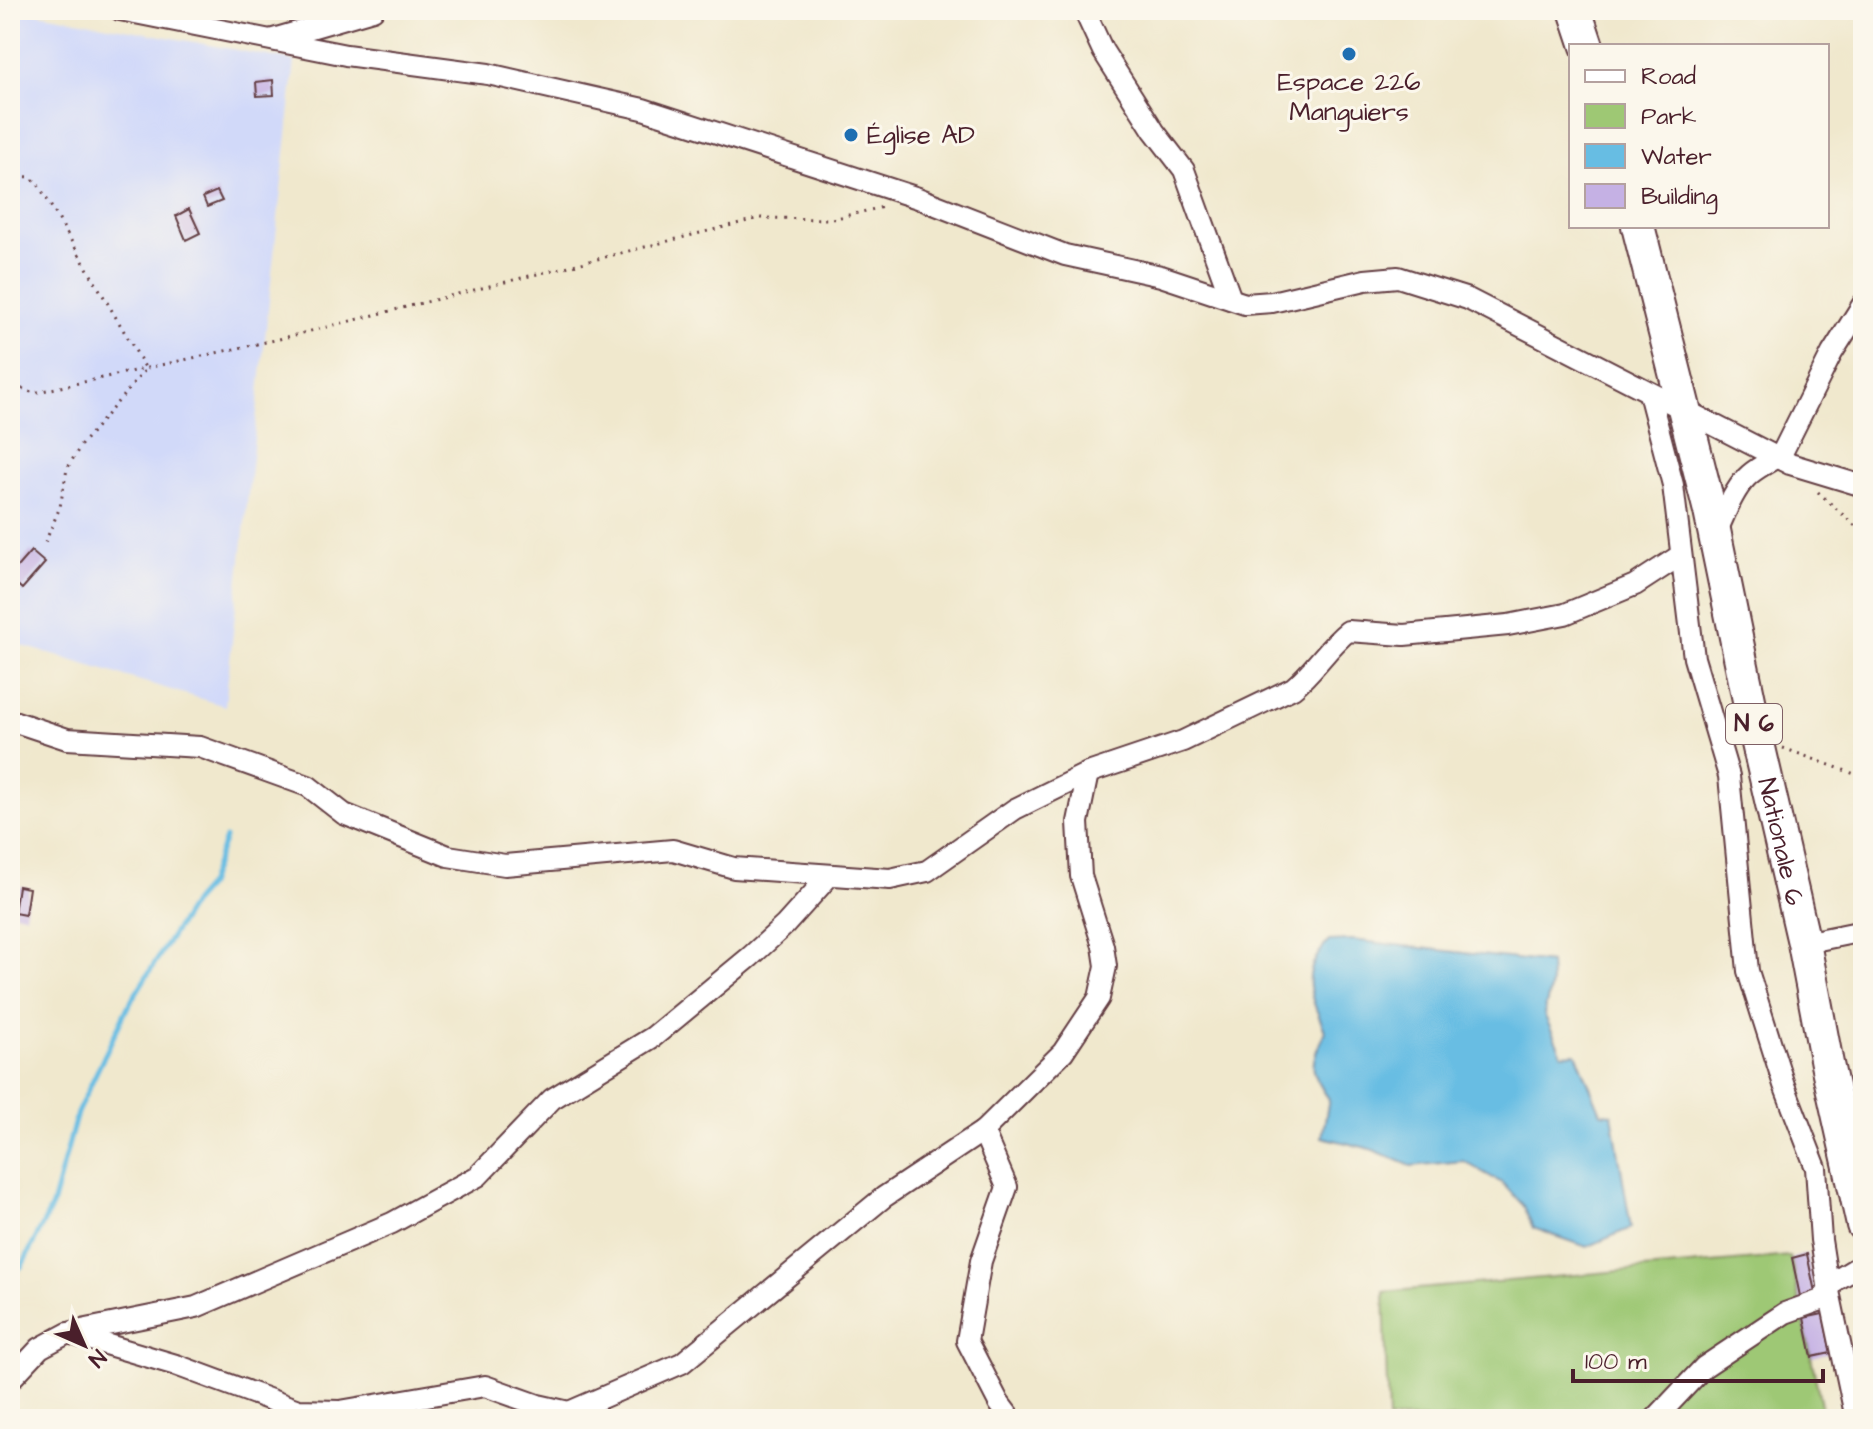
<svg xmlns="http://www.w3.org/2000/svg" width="1873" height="1429" font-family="'Architects Daughter',sans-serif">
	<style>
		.built { fill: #d1d9f9 }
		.green { fill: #9ec874; stroke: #747450; stroke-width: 2 }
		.water { fill: #67bde3; stroke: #586e87; stroke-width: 2 }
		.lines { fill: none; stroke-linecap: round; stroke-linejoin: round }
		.stream { stroke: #67bde3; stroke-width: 5 }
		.building { fill: #c5b1e4 }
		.minor-casing { stroke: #633d43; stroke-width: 24 }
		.primary-casing { stroke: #633d43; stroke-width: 36 }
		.path { stroke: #633d43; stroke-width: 3; stroke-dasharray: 2 6; stroke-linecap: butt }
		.minor { stroke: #fff; stroke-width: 20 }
		.primary { stroke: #fff; stroke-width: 32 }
		.poi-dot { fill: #1f6fb2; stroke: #fbf7ec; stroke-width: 3 }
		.labels { text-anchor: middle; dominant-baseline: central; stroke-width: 6; stroke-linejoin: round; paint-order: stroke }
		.shield { fill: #fbf7ec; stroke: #7f6065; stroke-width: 2 }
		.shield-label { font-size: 24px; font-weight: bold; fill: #4a1f2b }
		.poi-label { font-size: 26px; fill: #4a1f2b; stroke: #fbf7ec }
		.street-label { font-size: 26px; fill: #4a1f2b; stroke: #fbf7ec }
	</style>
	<rect width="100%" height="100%" fill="#fbf7ec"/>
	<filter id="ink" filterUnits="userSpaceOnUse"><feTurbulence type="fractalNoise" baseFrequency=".0125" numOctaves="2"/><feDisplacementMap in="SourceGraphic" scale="16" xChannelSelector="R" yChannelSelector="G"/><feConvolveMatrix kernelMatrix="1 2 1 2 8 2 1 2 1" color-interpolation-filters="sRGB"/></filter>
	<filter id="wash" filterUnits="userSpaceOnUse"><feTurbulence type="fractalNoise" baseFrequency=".006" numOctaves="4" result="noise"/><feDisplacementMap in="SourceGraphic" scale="32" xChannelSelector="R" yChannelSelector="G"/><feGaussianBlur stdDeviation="1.8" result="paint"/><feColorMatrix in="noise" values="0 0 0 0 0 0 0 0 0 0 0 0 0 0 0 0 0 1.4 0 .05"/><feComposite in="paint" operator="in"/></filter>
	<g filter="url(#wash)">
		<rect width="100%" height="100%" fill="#f0e8cd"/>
		<polygon class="built" points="10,10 23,10 295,61 225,706 10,642"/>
		<polygon class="green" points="1790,1256 1824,1419 1388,1419 1384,1292"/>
		<path class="water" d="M 1352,940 L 1550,963 L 1551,985 L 1544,1014 L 1562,1054 L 1576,1053 L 1601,1113 L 1612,1114 L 1631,1228 L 1587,1247 L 1533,1228 L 1524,1206 L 1502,1183 L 1463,1161 L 1411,1166 L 1371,1149 L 1322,1137 L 1329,1099 C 1307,1068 1311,1064 1325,1031 C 1310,994 1298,974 1329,941 Z"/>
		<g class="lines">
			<polyline class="stream" points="10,1275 22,1266 52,1206 77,1113 128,1006 193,902 208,885 225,838"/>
		</g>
		<g id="blocks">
			<g class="building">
				<polygon points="273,80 274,95 257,96 256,82"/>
				<polygon points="217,191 222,201 207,207 203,197"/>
				<polygon points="189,209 200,233 186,240 176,216"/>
				<polygon points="31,551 45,563 22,589 10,578 10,575"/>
				<polygon points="18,886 29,888 25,915 14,913"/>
				<polygon points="1807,1254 1816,1297 1801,1301 1792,1258"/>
				<polygon points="1823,1314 1831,1353 1812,1357 1804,1318"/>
			</g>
		</g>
	</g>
	<g filter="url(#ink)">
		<use href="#blocks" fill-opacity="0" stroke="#633d43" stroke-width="2"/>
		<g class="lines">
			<defs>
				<g id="minor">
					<polyline points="120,10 346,55 488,74 643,109 918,198 1065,255 1161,276 1245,304 1272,302 1365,280 1398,277 1468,299 1790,464 1863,486"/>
					<polyline points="1084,10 1103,51 1154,131 1184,170 1231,299"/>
					<polyline points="273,39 373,10"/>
					<polyline points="1649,393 1673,485 1694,658 1729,776 1748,971 1784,1085 1816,1168 1821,1240 1829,1291 1856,1419"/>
					<path d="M 1715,535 C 1724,517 1732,493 1746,478 C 1757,466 1773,462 1783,451 L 1832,353 L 1863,304"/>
					<path d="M 10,720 L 67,739 L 200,747 L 308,786 L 344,814 L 448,856 L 505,865 L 673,850 L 734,868 L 890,879 L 927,871 L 1015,809 L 1088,773 L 1183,741 L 1293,688 C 1314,671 1327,648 1348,631 L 1404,635 L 1508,625 L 1565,614 L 1635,585 L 1681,555"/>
					<polyline points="1804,943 1863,931"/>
					<polyline points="983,1131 1007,1187 981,1261 967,1341 999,1403 1011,1419"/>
					<polyline points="72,1332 196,1307 392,1223 478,1176 552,1099 653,1037 750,957 785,925 830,875"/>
					<polyline points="10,1380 40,1348 68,1333 176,1365 298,1410 340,1411 485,1386 538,1405 569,1412 682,1363 884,1197 983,1131 1063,1052 1099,998 1106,966 1103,946 1081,876 1078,822 1088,773"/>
					<polyline points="1655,1419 1704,1367 1785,1313 1821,1300 1835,1281 1863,1264"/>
				</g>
				<g id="primary">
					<polyline points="1575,10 1587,46"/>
					<path id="s1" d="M 1638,226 L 1710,511 L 1757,739 L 1804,943 L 1827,1064 L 1863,1225"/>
				</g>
			</defs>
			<use href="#minor" class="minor-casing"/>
			<use href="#primary" class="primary-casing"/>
			<g class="path">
				<polyline points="10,176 31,177 38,184 146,369 81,445 67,469 60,507 44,545"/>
				<polyline points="10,378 19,387 33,393 275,340 760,218 832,219 883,207"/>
				<polyline points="1818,492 1863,533"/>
				<polyline points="1783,748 1863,777"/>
				<polyline points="1854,915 1863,897"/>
				<polyline points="1851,1066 1863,1067"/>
			</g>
			<use href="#minor" class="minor"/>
			<use href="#primary" class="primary"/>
		</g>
	</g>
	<g class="poi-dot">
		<circle cx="1349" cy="54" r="8"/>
		<circle cx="851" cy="135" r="8"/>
	</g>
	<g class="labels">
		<rect class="shield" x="1726" y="704" width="56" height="40" rx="6"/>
		<g class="shield-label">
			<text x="1754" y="724">N 6</text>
		</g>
		<g class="poi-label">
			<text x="1349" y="82">Espace 226<tspan x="1349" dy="30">Manguiers</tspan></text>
			<text x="867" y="135" text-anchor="start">Église AD</text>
		</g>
		<g class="street-label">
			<text stroke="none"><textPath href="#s1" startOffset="632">Nationale 6</textPath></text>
		</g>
	</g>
	<rect width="1873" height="1429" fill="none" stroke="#fbf7ec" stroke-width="40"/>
	<rect x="1569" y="44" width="260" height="184" fill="#fbf7ec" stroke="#b4a19f" stroke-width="2"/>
	<rect x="1585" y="70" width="40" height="12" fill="#ffffff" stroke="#b4a19f" stroke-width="2"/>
	<text x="1641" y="84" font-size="24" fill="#4a1f2b">Road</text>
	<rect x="1585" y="104" width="40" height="24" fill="#9ec874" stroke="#b4a19f" stroke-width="2"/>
	<text x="1641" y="124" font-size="24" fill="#4a1f2b">Park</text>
	<rect x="1585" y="144" width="40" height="24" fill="#67bde3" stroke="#b4a19f" stroke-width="2"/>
	<text x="1641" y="164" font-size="24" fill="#4a1f2b">Water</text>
	<rect x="1585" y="184" width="40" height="24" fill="#c5b1e4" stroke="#b4a19f" stroke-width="2"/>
	<text x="1641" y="204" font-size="24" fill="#4a1f2b">Building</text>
	<g transform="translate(84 1345) rotate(135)" stroke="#fbf7ec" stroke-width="6" paint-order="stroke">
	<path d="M0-6L14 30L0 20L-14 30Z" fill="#4a1f2b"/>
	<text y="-12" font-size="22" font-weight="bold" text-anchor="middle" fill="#4a1f2b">N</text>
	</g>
	<path d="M1573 1369v12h250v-12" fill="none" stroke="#4a1f2b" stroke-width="4"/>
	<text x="1585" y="1369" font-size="24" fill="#4a1f2b" stroke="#fbf7ec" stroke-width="6" paint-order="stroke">100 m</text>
</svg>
